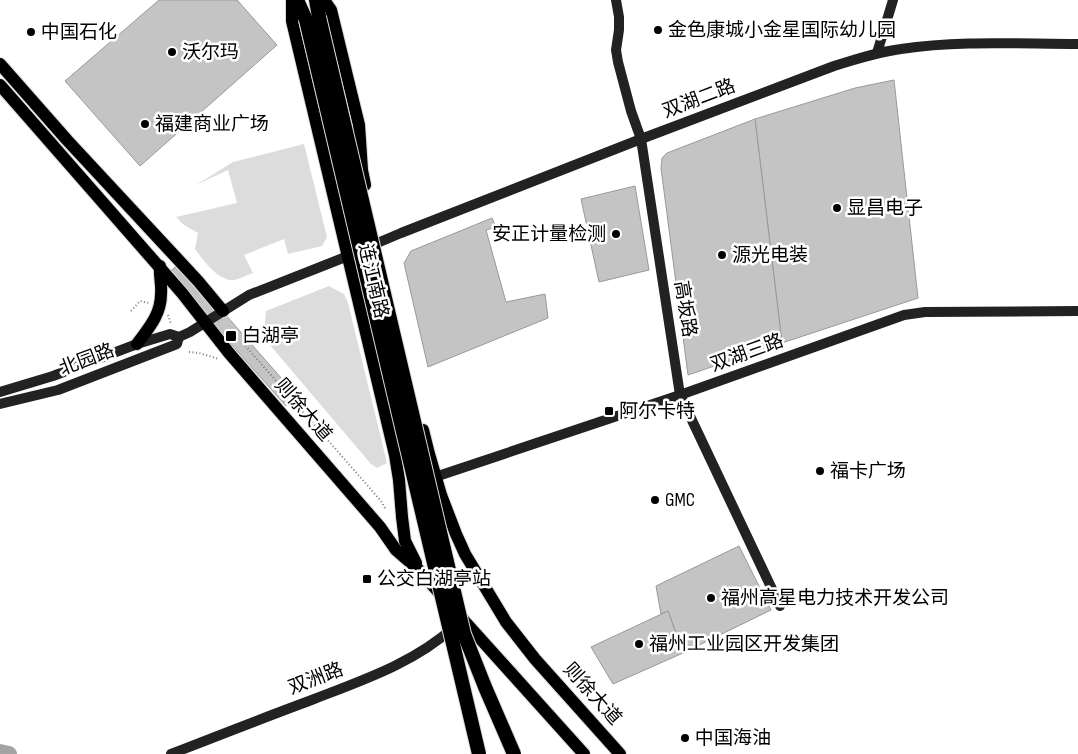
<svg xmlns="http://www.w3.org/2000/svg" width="1078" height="754" font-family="'Sofia Sans Condensed','Noto Sans SC',sans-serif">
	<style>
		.green { fill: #dcdcdc }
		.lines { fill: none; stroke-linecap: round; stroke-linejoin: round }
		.river { stroke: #a3a3a3; stroke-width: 16 }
		.building { fill: #c4c4c4; stroke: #999 }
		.primary-casing { stroke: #dbdbdb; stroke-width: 14 }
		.highway-casing { stroke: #dbdbdb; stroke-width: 16 }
		.path { stroke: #777; stroke-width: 2; stroke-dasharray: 1 2.5; stroke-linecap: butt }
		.secondary { stroke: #222; stroke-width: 10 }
		.primary { stroke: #000; stroke-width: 12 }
		.highway { stroke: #000; stroke-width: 14 }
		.highway-bridge-casing { stroke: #dbdbdb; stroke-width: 16; stroke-linecap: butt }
		.highway-bridge { stroke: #000; stroke-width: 14 }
		.poi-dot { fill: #000; stroke: #fff; stroke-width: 2 }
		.labels { text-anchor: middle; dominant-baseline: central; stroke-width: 5; stroke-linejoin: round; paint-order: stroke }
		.poi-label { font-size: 19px; fill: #000; stroke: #fff; text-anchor: start }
		.street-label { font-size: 19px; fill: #000; stroke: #fff }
	</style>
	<rect width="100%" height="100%" fill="#fff"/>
	<g class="green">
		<path d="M 304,144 L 327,237 L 322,246 L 288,254 L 284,239 L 244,255 L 253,273 C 247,275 240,279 234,280 C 219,282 202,259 195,249 L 198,233 L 184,225 L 176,217 L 237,203 L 228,170 L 196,185 L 233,162 Z"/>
		<polygon points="329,286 344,294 348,303 387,463 377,468 371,464 264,338 266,311"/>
	</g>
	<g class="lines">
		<polyline class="river" points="0,752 9,754"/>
	</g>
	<g class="building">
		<polygon points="159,0 237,0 277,45 140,166 65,81"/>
		<polygon points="894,80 918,298 782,343 755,119 855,88"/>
		<polygon points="755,119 782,343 688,375 661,168 662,158 667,153"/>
		<polygon points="635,186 649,270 599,282 581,199"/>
		<polygon points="492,218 496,227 486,230 506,302 545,294 548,318 428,367 404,263 411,251"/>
		<polygon points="180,263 297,396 286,406 168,273"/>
		<polygon points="739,546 771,610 683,653 668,611 661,614 656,586"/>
		<polygon points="668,611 683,653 613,684 591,647"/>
	</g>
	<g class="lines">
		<defs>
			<g id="primary">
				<polyline points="292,0 292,21 395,455 399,480 402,517 405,541 416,563"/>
				<polyline points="324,0 331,10 359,125 362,170 365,185"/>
				<polyline points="0,64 67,140 198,281 223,311"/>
				<polyline points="0,85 182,293 229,353 380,527 396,550 419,570 443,597"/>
				<path d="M 137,344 C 148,329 161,315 161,294 C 162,285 159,275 160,266"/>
				<polyline points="423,430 429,454 441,495 456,534 465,554 506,622 535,659 620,754"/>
				<polyline points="458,614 584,754"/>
			</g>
			<g id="highway">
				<polyline points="297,0 306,20"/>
				<polyline points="316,0 319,17"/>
			</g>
		</defs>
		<use href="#primary" class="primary-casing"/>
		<use href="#highway" class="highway-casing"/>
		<g class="path">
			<polyline points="131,311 140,301 149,303"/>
			<polyline points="168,315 171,324"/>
			<polyline points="243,343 381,501 386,510"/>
			<polyline points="189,352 199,353 219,359"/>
		</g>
		<g class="secondary">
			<polyline points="616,0 619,17 619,30 616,50 618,62 631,111 641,139 680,395 780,606"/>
			<polyline points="877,53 893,0"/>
			<path d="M 368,247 L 401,233 L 641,139 L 834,66 C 856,59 878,52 901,49 C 959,40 1019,44 1078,44"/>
			<polyline points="0,392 53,376 137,344 170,334 179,337 190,332 249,295 353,254"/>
			<polyline points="0,404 58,390 177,344 179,337"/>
			<polyline points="435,477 680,395 904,315 925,312 1078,311"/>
			<path d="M 171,754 C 217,736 263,718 309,701 C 360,681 413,664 454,627"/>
		</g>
		<use href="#primary" class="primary"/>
		<use href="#highway" class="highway"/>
		<defs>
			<g id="highway-bridge">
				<polyline points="319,17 464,634 485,687 514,754"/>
				<polyline points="306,20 479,754"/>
			</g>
		</defs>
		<use href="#highway-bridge" class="highway-bridge-casing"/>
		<use href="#highway-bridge" class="highway-bridge"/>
	</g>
	<g class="poi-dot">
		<circle cx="658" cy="30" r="5"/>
		<circle cx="31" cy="32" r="5"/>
		<circle cx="172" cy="52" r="5"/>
		<circle cx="145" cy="124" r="5"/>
		<circle cx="837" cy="208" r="5"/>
		<circle cx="616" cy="234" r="5"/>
		<circle cx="722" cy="255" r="5"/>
		<rect x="225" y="330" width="12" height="12" rx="2.5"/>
		<rect x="604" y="406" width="10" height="10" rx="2.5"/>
		<circle cx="820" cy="471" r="5"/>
		<circle cx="655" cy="500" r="5"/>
		<rect x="362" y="574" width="10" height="10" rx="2.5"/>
		<circle cx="711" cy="598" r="5"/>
		<circle cx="639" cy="644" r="5"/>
		<circle cx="685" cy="738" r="5"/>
	</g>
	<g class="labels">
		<g class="poi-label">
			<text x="668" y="30">金色康城小金星国际幼儿园</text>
			<text x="41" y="32">中国石化</text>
			<text x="182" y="52">沃尔玛</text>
			<text x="155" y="124">福建商业广场</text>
			<text x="847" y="208">显昌电子</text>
			<text x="606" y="234" text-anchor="end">安正计量检测</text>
			<text x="732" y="255">源光电装</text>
			<text x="242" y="336">白湖亭</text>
			<text x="619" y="411">阿尔卡特</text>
			<text x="830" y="471">福卡广场</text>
			<text x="665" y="500">GMC</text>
			<text x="377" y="579">公交白湖亭站</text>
			<text x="721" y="598">福州高星电力技术开发公司</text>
			<text x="649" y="644">福州工业园区开发集团</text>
			<text x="695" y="738">中国海油</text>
		</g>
		<g class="street-label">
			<text transform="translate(699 99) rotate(-21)">双湖二路</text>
			<text transform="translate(373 281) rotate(77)">连江南路</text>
			<text transform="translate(685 309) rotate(81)">高坂路</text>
			<text transform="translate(747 353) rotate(-20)">双湖三路</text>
			<text transform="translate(87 360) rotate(-21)">北园路</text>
			<text transform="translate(303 410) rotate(49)">则徐大道</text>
			<text transform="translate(316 679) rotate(-21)">双洲路</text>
			<text transform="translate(592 694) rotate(48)">则徐大道</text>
		</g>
	</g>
</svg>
